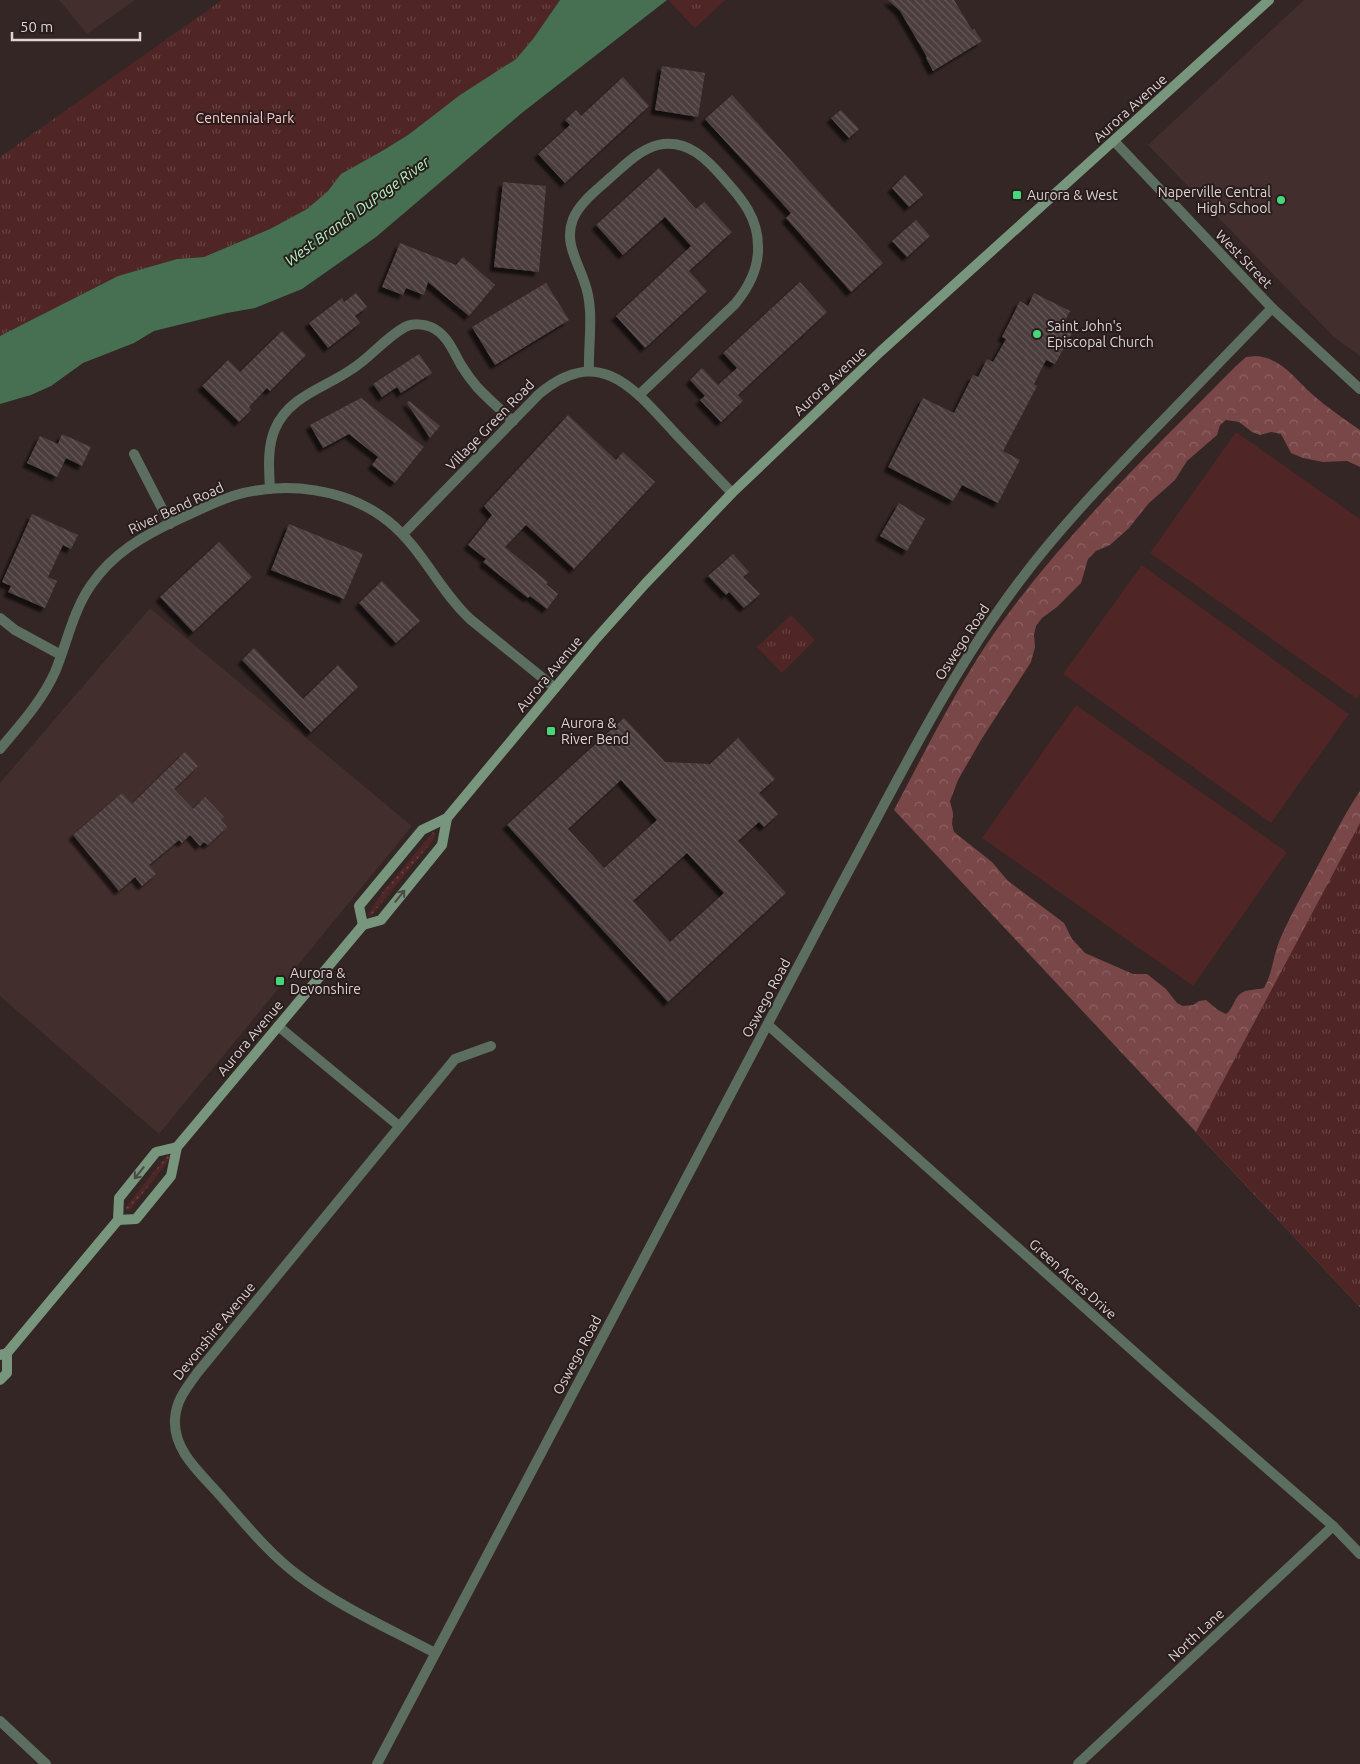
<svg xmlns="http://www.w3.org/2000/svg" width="1360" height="1764" font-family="Ubuntu,sans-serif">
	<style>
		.built { fill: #422e2d }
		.grass { fill: url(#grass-dots) }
		.forest { fill: url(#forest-crowns) }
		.park { fill: url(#park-tufts) }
		.pitch { fill: #4f2526 }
		.water { fill: #467051 }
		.building { fill: url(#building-back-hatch); fill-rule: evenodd; filter: url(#shadow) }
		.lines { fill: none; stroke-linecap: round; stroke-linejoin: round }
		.minor { stroke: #5c6e60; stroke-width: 10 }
		.tertiary { stroke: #5c6e60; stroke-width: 10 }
		.secondary { stroke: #78957e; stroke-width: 10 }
		.oneway { stroke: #494c43 }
		.poi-dot { fill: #45d77a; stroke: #291c1c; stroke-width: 2 }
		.labels { text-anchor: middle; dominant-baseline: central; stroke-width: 4; stroke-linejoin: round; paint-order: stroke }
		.street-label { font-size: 14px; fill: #ddd4d4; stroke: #291c1c }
		.park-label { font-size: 14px; fill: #fecac9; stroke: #291c1c }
		.poi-label { font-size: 14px; fill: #ddd4d4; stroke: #291c1c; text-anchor: start }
		.water-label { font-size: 15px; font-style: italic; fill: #b1f5c1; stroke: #291c1c }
	</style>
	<defs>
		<pattern id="grass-dots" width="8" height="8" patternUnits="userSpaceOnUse" patternTransform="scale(1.25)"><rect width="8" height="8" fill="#4f2526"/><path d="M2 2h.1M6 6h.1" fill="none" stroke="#684445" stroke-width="1.8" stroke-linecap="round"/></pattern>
		<pattern id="forest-crowns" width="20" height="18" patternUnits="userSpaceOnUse" patternTransform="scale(1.25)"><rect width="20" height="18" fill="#794748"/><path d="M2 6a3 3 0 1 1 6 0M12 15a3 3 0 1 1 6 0" fill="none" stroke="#8c6162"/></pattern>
		<pattern id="park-tufts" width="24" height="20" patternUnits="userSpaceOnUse" patternTransform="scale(1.25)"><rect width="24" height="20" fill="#4f2526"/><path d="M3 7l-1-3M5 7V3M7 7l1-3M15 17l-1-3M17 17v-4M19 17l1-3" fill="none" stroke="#684445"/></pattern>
		<pattern id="building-back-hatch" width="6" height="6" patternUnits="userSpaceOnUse" patternTransform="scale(1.25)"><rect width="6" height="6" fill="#4c3e3d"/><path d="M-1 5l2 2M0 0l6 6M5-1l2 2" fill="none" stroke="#655958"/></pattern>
		<filter id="shadow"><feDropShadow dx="-4.5" dy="4.5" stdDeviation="1" flood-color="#0009"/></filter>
	</defs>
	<rect width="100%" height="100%" fill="#332625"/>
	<g class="built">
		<polygon points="59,0 135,0 87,34"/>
		<polygon points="1304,0 1360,0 1360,356 1334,337 1148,145"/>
		<polygon points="150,608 412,826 159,1134 0,996 0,783"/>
	</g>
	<g class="grass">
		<polygon points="433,832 436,834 430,844 370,917 367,915 383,892"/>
		<polygon points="169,1153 172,1156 129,1211 125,1208"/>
	</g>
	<path class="forest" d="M 1256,356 C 1282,358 1295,379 1313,395 C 1328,408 1344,419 1360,430 L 1360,467 L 1347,461 L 1323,462 L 1303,458 L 1291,453 L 1281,434 L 1271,432 L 1260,435 L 1252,432 L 1239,422 L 1226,420 L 1220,425 L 1217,435 L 1187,461 L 1175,480 L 1148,504 L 1129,528 L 1110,545 L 1096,551 L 1088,559 L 1081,583 L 1057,607 L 1042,618 L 1036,626 L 1034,635 L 1035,647 L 1031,662 L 981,740 L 958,780 L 950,801 L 953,813 L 952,824 L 954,832 L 992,862 L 1008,881 L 1064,923 L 1072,939 L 1085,953 L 1133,974 L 1147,974 L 1166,989 L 1177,1003 L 1183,1006 L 1193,1005 L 1199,1001 L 1206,1000 L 1218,1010 L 1226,1014 C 1233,1009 1234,999 1240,994 C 1245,989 1257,990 1264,988 C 1273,973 1273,954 1281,937 C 1293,910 1308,885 1322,858 C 1334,836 1345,813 1360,791 L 1360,1307 L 894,810 C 926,750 956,688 995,632 C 1064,534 1152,451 1236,366 L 1246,357 Z"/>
	<g class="park">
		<polygon points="222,0 560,0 533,39 516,59 460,95 408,135 382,151 341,174 328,191 307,209 270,229 204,257 177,259 118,276 0,336 0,157"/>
		<polygon points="668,0 725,0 695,28"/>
		<polygon points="791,615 815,640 782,673 757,647"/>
		<polygon points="1360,823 1360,1307 1196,1132"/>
	</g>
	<g class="pitch">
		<polygon points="1236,432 1360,519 1360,694 1357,699 1150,553"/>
		<polygon points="1142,565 1349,714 1271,823 1063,674"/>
		<polygon points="1076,705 1287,852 1193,986 982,838"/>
	</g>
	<polygon class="water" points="560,0 667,0 523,112 376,237 302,289 255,308 227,313 154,331 134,343 83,363 51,386 31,395 0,404 0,336 118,276 177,259 204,257 270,229 307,209 328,191 341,174 382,151 408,135 460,95 516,59 533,39"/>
	<g class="building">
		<polygon points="888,0 954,0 972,30 974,29 982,41 933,71 926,58 927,57 900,11"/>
		<polygon points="662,66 705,73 698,117 655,110"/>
		<polygon points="623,77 649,106 565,183 538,154 570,125 565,120 576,110 581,116"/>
		<polygon points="732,95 883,263 851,292 786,218 791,213 705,119"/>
		<polygon points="841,110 859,129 849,138 831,118"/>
		<polygon points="659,168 696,209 704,202 732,232 689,271 707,291 645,348 616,316 691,246 665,217 623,255 596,225"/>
		<polygon points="905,175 923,195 909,207 892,188"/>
		<polygon points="503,182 546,186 539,272 494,267"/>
		<polygon points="916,220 930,236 907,257 892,241"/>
		<polygon points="400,243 456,265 463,257 495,285 469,316 428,282 424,295 406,288 403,295 382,287"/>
		<polygon points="800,282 827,312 738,395 743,401 721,422 700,400 705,396 690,380 702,368 718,385 737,368 723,353"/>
		<polygon points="546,283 569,320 495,365 472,327"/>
		<polygon points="356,293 367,307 355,316 360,323 328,348 309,323 342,298 344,302"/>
		<polygon points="1034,293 1070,311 1062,326 1073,331 1055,364 1046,360 1034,384 1037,386 1003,451 1020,460 998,503 962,485 953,501 888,467 923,398 954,413 973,375 978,377 987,359 993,362 1006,339 1002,337 1020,301 1028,306"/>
		<polygon points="282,331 306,355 270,391 267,388 249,407 251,410 239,422 202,386 228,360 240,372"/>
		<polygon points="419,354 432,373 401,393 397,387 382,397 373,384"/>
		<polygon points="361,398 424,447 395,483 372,465 378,457 349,434 323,448 310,425"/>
		<polygon points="409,401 440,426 430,438 407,403"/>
		<polygon points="568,415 616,460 623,452 655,482 574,569 526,525 505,547 548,582 546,584 558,594 547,609 530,596 528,598 483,562 486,559 468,545 492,515 484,506"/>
		<polygon points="62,434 91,447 82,466 66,458 57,477 27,463 40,436 58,444"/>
		<polygon points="899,503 925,519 907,551 880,536"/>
		<polygon points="32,514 78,535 71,549 63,545 48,577 57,581 45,608 8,592 11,586 2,582"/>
		<polygon points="289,524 363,554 344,599 271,570"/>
		<polygon points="219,542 252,577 193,632 160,597"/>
		<polygon points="733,554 749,572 743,577 760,594 744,608 729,592 726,595 708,576"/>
		<polygon points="382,581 420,621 396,643 359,603"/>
		<polygon points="254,648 303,699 338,665 358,687 311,732 242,660"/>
		<path d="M 624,718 L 665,762 L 710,764 L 738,738 L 775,779 L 759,793 L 778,814 L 764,827 L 759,822 L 738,841 L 786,893 L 668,1002 L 507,825 ZM 621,780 L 657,820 L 604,868 L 568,829 ZM 687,853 L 724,893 L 670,942 L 633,901 Z"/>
		<polygon points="185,752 198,766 174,789 193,809 205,797 224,817 221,820 227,827 208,845 204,842 200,846 190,835 182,843 179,840 149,865 156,874 142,886 135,877 119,891 73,835 122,793 132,804"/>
	</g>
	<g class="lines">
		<g class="minor">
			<path d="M 589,371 C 588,341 595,309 584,281 C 577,260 564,242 573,219 C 580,202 598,189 611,177 C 625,165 639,150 658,145 C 687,138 708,160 725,180 C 742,199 758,218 758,246 C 759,268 749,287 735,304 L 639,395"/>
			<polyline points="134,454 170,524"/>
			<path d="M 270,489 C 269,470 267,447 275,429 C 289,396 325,388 352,369 C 371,357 385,338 405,327 C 413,323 424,324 431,327 C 447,334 453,351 461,365 C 466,373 471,380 477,387 C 488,399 501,410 513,421"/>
			<path d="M 403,534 L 539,394 C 598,344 633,387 673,431 C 693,452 712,472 732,493"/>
			<polyline points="0,618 15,630 61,655"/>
			<path d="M 0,749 C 20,725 42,701 55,672 C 67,643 73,611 91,585 C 113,553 143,536 177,520 C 197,511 216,501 236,495 C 286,481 346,488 388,521 C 423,549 438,589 470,619 L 555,688"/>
			<polyline points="768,1025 1177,1390 1333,1526 1360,1554"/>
			<polyline points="278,1026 399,1126"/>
			<path d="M 435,1653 C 390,1629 340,1607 299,1576 C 268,1553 243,1521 217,1492 C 198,1471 173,1449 175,1419 C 176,1400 187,1387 198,1372 L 455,1059 L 491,1046"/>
			<polyline points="0,1721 46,1764"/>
			<path d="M 377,1764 L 840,887 C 896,784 948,676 1019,582 C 1057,531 1102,484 1146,438 C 1188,395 1230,351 1272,308"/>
			<polyline points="1078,1764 1333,1526"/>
		</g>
		<polyline class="tertiary" points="1114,141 1272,308 1360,389"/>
		<g class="secondary">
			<polyline points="363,925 359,906 422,830 447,818 595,640 645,584 732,493 880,352 1269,0"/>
			<polyline points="118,1220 136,1219 171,1176 177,1147 363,925 381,920 442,845 447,818"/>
			<polyline points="0,1355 7,1353 118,1220 119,1198 156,1152 177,1147"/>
			<polyline points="0,1380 7,1373 7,1353"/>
		</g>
	</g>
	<defs><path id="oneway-shaft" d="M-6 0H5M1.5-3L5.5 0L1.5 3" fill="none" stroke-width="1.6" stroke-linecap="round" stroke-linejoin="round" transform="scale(1.25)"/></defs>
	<g class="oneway">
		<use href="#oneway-shaft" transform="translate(400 896) rotate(-51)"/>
		<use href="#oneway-shaft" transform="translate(139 1173) rotate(129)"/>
	</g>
	<g class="poi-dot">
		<rect x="1012" y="190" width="10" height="10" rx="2.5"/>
		<circle cx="1281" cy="200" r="5"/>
		<circle cx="1037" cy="334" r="5"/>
		<rect x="546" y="726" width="10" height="10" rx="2.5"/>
		<rect x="275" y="976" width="10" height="10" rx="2.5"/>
	</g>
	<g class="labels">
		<g class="street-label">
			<text transform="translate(1130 108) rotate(-42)">Aurora Avenue</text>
			<text transform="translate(1244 259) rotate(46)">West Street</text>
			<text transform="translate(830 381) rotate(-43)">Aurora Avenue</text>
			<text transform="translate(490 425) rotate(-46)">Village Green Road</text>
			<text transform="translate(176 508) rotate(-25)">River Bend Road</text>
			<text transform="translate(962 642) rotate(-57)">Oswego Road</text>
			<text transform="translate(549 674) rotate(-50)">Aurora Avenue</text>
			<text transform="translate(766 998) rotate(-62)">Oswego Road</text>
			<text transform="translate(250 1038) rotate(-50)">Aurora Avenue</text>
			<text transform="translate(1073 1279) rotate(42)">Green Acres Drive</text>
			<text transform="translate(214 1331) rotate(-51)">Devonshire Avenue</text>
			<text transform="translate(577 1355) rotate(-62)">Oswego Road</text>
			<text transform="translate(1196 1635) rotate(-43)">North Lane</text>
		</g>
		<g class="park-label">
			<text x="245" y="118">Centennial Park</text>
		</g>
		<g class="poi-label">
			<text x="1271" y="192" text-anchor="end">Naperville Central<tspan x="1271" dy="16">High School</tspan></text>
			<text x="1027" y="195">Aurora &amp; West</text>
			<text x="1047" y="326">Saint John's<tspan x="1047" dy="16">Episcopal Church</tspan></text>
			<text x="561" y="723">Aurora &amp;<tspan x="561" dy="16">River Bend</tspan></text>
			<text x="290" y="973">Aurora &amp;<tspan x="290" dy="16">Devonshire</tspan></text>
		</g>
		<g class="water-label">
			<text transform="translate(357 211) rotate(-36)">West Branch DuPage River</text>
		</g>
	</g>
	<path d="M12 32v8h128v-8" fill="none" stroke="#ddd4d4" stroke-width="2.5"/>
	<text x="20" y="32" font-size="15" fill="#ddd4d4" stroke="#291c1c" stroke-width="4" paint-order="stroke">50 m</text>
</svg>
